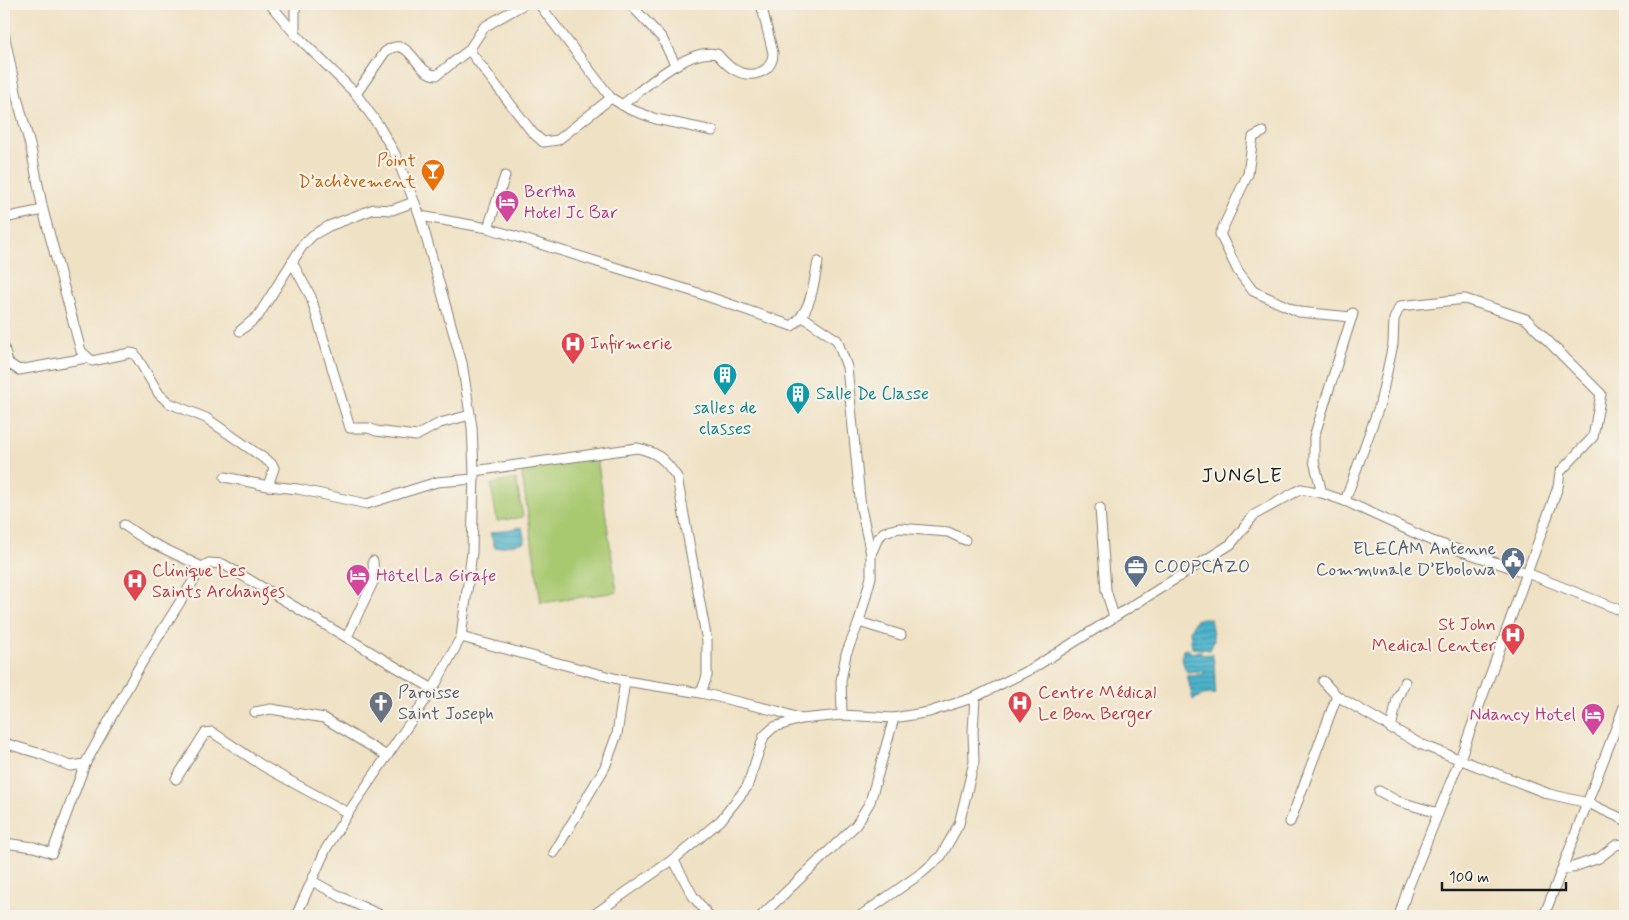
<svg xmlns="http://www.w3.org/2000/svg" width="1629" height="920" font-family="Mynerve,sans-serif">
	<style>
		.green { fill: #a9c971; stroke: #627246 }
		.water { fill: url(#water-rules); stroke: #346874 }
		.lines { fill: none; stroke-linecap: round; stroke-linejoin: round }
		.minor-casing { stroke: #867e70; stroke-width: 11 }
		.minor { stroke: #fff; stroke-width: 9 }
		.labels { text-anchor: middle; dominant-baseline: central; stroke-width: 4.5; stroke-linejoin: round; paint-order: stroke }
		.food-label { font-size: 18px; fill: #c56008; stroke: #f7f3e8; text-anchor: end }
		.hotel-label { font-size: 18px; fill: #b23c85; stroke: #f7f3e8; text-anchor: start }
		.health-label { font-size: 18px; fill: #be3a42; stroke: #f7f3e8; text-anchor: start }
		.culture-label { font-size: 18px; fill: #0d838f; stroke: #f7f3e8; text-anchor: start }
		.service-label { font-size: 18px; fill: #4e5e75; stroke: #f7f3e8; text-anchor: end }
		.worship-label { font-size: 18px; fill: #5b616d; stroke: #f7f3e8; text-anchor: start }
		.quarter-label { font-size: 20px; letter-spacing: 1px; fill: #1c1c1c; stroke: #f7f3e8 }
	</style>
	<defs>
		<pattern id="water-rules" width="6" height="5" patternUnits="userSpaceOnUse" patternTransform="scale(1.25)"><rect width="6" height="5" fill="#4db4cc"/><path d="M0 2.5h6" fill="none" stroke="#3f92a5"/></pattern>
	</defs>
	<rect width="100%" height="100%" fill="#f7f3e8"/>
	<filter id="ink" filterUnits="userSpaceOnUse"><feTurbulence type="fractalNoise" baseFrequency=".02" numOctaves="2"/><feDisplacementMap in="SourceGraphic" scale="10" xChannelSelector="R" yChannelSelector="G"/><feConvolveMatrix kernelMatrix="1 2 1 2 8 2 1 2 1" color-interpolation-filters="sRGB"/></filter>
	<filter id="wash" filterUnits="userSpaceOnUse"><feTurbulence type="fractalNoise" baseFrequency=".0096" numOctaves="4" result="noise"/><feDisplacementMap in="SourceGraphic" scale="20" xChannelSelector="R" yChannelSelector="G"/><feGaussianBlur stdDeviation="1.12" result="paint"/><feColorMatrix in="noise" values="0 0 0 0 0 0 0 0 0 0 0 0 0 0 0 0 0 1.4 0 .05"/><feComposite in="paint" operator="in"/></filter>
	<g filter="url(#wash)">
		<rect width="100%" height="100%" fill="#efe1c4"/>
		<g class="green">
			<polygon points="597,457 617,592 541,603 521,468"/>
			<polygon points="516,479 523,517 497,521 491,484"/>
		</g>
		<g class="water">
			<polygon points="522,527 525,542 495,548 490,533"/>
			<polygon points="1202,618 1210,618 1214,641 1210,650 1192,648 1190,631 1195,620"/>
			<path d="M 1188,649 L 1192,653 L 1200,651 L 1203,655 L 1212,654 C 1216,663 1214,683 1216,694 L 1203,695 L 1193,700 L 1187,675 L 1193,676 L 1205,673 L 1201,671 L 1187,672 C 1183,665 1181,657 1183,650 Z"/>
		</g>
	</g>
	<g filter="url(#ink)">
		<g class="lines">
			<defs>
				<g id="minor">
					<polyline points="270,4 295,34 356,94 379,126 396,156 420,216 462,363 472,427 474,471 472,552 461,637 433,689 348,813 326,849 296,916"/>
					<polyline points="295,4 295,34"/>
					<polyline points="539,4 611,98 629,109 656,119 713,131"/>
					<polyline points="630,4 662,38 675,64"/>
					<polyline points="4,33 17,97 31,149 43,210 81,351 92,361 130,353 135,354 159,394 169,403 206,418 272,464 274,468 268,486"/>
					<polyline points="469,50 532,132 543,142 558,140 611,98"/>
					<path d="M 356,94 L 385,52 C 411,32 415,76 437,75 L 469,50 L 484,27 L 524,4"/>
					<path d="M 622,105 C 643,89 688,47 717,54 C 722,59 728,67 735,70 C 751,79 773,73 773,53 L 761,4"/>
					<polyline points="1263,132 1253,137 1248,174 1220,234 1238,271 1253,291 1299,312 1352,317"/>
					<path d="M 420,216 L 488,228 L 698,293 L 792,326 C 812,310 813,286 818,262"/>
					<polyline points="4,218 43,210"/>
					<polyline points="488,228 505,176"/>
					<polyline points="292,262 311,297 350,428 369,428 376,431 416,436 440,423 470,415"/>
					<polyline points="803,317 837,340 847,367 861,508 871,554 871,577 859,622 846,654 841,681 842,715"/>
					<polyline points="240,331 258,316 303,245 313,235 329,226 374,209 392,210 414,202"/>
					<polyline points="4,347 8,363 19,370 86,358"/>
					<path d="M 474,471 L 637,448 C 658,452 665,460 677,477 L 707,641 L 707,676 L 701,693"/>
					<polyline points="225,477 268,486 298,489 367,504 437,482 474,479"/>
					<polyline points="1322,493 1314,461 1314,437 1353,313"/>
					<polyline points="1345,501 1380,404 1393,344 1394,319 1400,306 1465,299 1526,319 1601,394 1593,437 1560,472 1558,487 1460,759 1408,888 1399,916"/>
					<polyline points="1100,508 1106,590 1114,617"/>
					<polyline points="124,525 146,540 202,567"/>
					<polyline points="871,554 878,538 884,532 899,528 948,532 965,540"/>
					<polyline points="859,622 901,635"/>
					<polyline points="347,637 374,580 373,561"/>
					<polyline points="461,637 625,681 701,693 777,711 801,719 842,715 894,718 929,712 975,697 1033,668 1231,544 1254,515 1301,489 1322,493 1345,501 1432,541 1527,573 1625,612"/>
					<polyline points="1323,681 1337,696 1420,744 1549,794 1588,803 1625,820"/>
					<polyline points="255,712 271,709 324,718 387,756"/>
					<polyline points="1391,729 1397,699 1405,682"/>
					<polyline points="4,743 41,754 70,766 85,764"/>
					<polyline points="176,779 205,733 212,732 263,766 348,813"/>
					<polyline points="1379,791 1397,801 1438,813"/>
					<polyline points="1290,822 1337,696"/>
					<polyline points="4,843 34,847 52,853 85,764 138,669 202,567 209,563 223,564 433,689"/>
					<polyline points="554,853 605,767 617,734 625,681"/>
					<polyline points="673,859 693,896 709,916"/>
					<polyline points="1562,871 1599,858 1616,845 1625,844"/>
					<polyline points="312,881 345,899 383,916"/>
					<polyline points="592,916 678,856 721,820 747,787 764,736 774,727 801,719"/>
					<polyline points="761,916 856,825 870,802 894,718"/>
					<polyline points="860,916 923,872 941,856 959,824 974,762 973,732 975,697"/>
					<polyline points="1544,916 1625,704"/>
				</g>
			</defs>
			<use href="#minor" class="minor-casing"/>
			<use href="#minor" class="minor"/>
		</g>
	</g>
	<defs>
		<symbol id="bar-pin" viewBox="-11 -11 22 30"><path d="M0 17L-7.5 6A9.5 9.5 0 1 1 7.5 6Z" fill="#e8710a" stroke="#f7f3e8"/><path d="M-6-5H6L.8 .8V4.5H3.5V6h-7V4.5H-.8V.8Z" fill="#fff"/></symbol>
		<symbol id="hotel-pin" viewBox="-11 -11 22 30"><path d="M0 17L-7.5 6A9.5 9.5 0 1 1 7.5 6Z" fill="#d1479c" stroke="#f7f3e8"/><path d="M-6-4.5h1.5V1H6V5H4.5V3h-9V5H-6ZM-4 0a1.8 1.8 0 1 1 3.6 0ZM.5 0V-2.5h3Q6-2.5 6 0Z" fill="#fff"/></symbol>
		<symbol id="hospital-pin" viewBox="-11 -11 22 30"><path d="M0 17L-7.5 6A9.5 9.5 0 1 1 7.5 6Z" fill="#e0444e" stroke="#f7f3e8"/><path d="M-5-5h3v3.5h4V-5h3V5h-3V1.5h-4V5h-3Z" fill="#fff"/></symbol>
		<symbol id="building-pin" viewBox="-11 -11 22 30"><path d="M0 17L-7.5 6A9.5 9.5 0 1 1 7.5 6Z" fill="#0f9aa8" stroke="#f7f3e8"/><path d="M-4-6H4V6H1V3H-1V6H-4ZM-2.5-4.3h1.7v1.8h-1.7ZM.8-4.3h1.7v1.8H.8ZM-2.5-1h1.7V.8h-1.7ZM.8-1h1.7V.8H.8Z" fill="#fff"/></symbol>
		<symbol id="civic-pin" viewBox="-11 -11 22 30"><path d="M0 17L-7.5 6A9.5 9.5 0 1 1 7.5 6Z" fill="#5c6f8a" stroke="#f7f3e8"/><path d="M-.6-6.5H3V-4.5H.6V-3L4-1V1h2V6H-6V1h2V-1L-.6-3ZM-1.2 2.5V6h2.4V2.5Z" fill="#fff"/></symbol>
		<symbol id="office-pin" viewBox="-11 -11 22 30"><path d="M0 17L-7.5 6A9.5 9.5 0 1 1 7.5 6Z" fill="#5c6f8a" stroke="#f7f3e8"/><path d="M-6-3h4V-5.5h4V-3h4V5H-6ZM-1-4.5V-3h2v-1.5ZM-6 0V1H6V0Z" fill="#fff"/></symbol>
		<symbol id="church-pin" viewBox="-11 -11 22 30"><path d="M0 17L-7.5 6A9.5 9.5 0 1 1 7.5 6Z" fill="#6b7280" stroke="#f7f3e8"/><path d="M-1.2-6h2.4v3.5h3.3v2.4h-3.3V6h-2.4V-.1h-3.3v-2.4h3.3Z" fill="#fff"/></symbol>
	</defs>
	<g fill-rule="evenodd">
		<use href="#bar-pin" x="419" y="157" width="28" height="38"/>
		<use href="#hotel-pin" x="493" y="188" width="28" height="38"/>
		<use href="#hospital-pin" x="559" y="330" width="28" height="38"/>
		<use href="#building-pin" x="711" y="361" width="28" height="38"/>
		<use href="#building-pin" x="784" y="380" width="28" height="38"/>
		<use href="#civic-pin" x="1499" y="545" width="28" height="38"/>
		<use href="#office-pin" x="1122" y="553" width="28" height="38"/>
		<use href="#hotel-pin" x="344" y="562" width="28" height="38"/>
		<use href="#hospital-pin" x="121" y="567" width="28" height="38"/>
		<use href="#hospital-pin" x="1499" y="621" width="28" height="38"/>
		<use href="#church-pin" x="367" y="689" width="28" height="38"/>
		<use href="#hospital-pin" x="1006" y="689" width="28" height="38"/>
		<use href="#hotel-pin" x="1579" y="701" width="28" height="38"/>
	</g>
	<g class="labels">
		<g class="food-label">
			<text x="416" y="161">Point<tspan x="416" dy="21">D’achèvement</tspan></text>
		</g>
		<g class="hotel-label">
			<text x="524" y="192">Bertha<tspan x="524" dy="21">Hotel Jc Bar</tspan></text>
			<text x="376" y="576">Hôtel La Girafe</text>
			<text x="1576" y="715" text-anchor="end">Ndancy Hotel</text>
		</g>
		<g class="health-label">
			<text x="590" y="344">Infirmerie</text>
			<text x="152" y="571">Clinique Les<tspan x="152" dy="21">Saints Archanges</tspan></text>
			<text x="1496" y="625" text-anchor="end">St John<tspan x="1496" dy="21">Medical Center</tspan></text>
			<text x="1038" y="693">Centre Médical<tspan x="1038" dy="21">Le Bon Berger</tspan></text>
		</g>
		<g class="culture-label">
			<text x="816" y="394">Salle De Classe</text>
			<text x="725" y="408" text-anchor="middle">salles de<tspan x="725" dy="21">classes</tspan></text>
		</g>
		<g class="service-label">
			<text x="1496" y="549">ELECAM Antenne<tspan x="1496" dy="21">Communale D’Ebolowa</tspan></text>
			<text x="1154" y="567" text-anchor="start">COOPCAZO</text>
		</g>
		<g class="worship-label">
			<text x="398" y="693">Paroisse<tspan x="398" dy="21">Saint Joseph</tspan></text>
		</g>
		<g class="quarter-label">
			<text x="1242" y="476">JUNGLE</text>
		</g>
	</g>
	<rect width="1629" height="920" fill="none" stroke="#f7f3e8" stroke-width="20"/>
	<path d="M1442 882v8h124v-8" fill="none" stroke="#1c1c1c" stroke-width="2.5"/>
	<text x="1449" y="882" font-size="15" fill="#1c1c1c" stroke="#f7f3e8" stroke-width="4" paint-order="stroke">100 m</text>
</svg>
